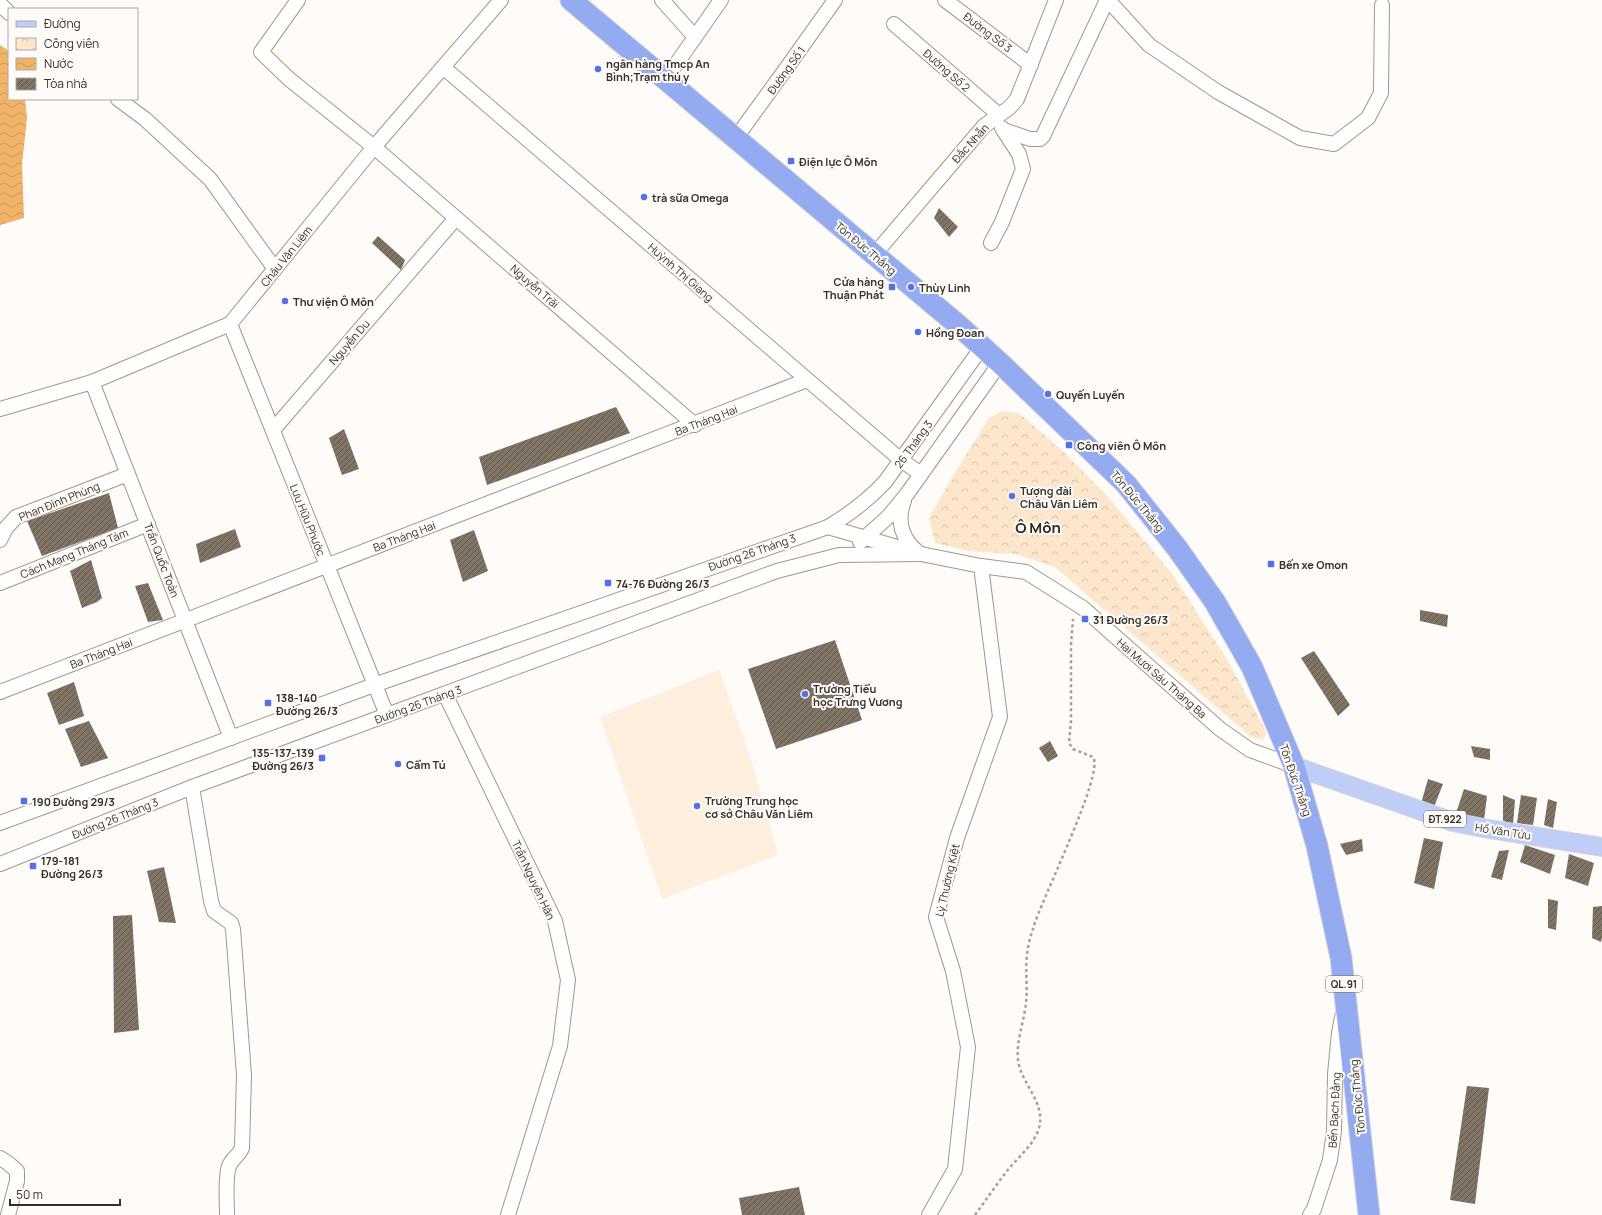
<svg xmlns="http://www.w3.org/2000/svg" width="1602" height="1215" font-family="Manrope,sans-serif">
	<style>
		.built { fill: #feefde }
		.park { fill: url(#park-crowns) }
		.water { fill: url(#water-waves) }
		.building { fill: url(#building-hatch) }
		.lines { fill: none; stroke-linecap: round; stroke-linejoin: round }
		.minor-casing { stroke: #a39789; stroke-width: 16 }
		.major-casing { stroke: #d7d6d4; stroke-width: 20 }
		.highway-casing { stroke: #d7d6d4; stroke-width: 23 }
		.path { stroke: #a39f9a; stroke-width: 2.5; stroke-dasharray: 3 3; stroke-linecap: butt }
		.minor { stroke: #fff; stroke-width: 14 }
		.major { stroke: #bfcdf7; stroke-width: 18 }
		.highway { stroke: #95abf1; stroke-width: 21 }
		.poi-dot { fill: #5671e7; stroke: #fefbf8; stroke-width: 1.5 }
		.labels { text-anchor: middle; dominant-baseline: central; stroke-width: 4; stroke-linejoin: round; paint-order: stroke }
		.shield { fill: #fefbf8; stroke: #716d68; stroke-width: 1 }
		.shield-label { font-size: 10px; font-weight: bold; fill: #35302a }
		.street-label { font-size: 11px; fill: #35302a; stroke: #fefbf8 }
		.poi-label { font-size: 11px; font-weight: bold; fill: #35302a; stroke: #fefbf8; text-anchor: start }
		.district-label { font-size: 15px; font-weight: bold; fill: #332a1e; stroke: #fefbf8 }
	</style>
	<defs>
		<pattern id="park-crowns" width="20" height="18" patternUnits="userSpaceOnUse"><rect width="20" height="18" fill="#fce6cc"/><path d="M2 6a3 3 0 1 1 6 0M12 15a3 3 0 1 1 6 0" fill="none" stroke="#d9c6af"/></pattern>
		<pattern id="water-waves" width="16" height="10" patternUnits="userSpaceOnUse"><rect width="16" height="10" fill="#f0b368"/><path d="M0 5q4-4 8 0t8 0" fill="none" stroke="#ce9a5a"/></pattern>
		<pattern id="building-hatch" width="6" height="6" patternUnits="userSpaceOnUse"><rect width="6" height="6" fill="#7f7466"/><path d="M-1 1l2-2M0 6l6-6M5 7l2-2" fill="none" stroke="#635a50"/></pattern>
	</defs>
	<rect width="100%" height="100%" fill="#fefbf8"/>
	<polygon class="built" points="719,670 750,756 778,855 662,899 600,717"/>
	<polygon class="park" points="1002,411 1019,413 1064,452 1109,498 1173,575 1229,663 1267,733 1262,740 1251,737 1055,567 1016,554 968,551 935,543 929,518 953,476 989,418"/>
	<polygon class="water" points="0,45 9,51 9,99 25,99 27,118 22,164 24,218 0,225"/>
	<g class="building">
		<polygon points="939,208 958,227 949,237 934,218"/>
		<polygon points="378,236 405,260 401,270 372,243"/>
		<polygon points="616,407 630,433 487,485 479,457"/>
		<polygon points="344,429 359,469 342,475 329,438"/>
		<polygon points="109,493 118,528 42,556 27,521"/>
		<polygon points="235,529 241,547 200,563 196,544"/>
		<polygon points="474,530 488,571 463,582 450,540"/>
		<polygon points="91,560 102,598 97,602 82,608 70,571"/>
		<polygon points="148,583 163,620 148,622 135,586"/>
		<polygon points="1420,610 1448,615 1447,627 1420,621"/>
		<polygon points="835,640 862,720 776,749 748,669"/>
		<polygon points="1314,651 1350,705 1338,716 1301,658"/>
		<polygon points="74,682 84,716 59,725 47,693"/>
		<polygon points="89,721 108,758 81,767 65,729"/>
		<polygon points="1050,741 1058,756 1048,762 1039,748"/>
		<polygon points="1471,746 1490,749 1490,760 1474,757"/>
		<polygon points="1428,779 1443,784 1432,812 1420,807"/>
		<polygon points="1464,789 1487,796 1483,828 1453,822"/>
		<polygon points="1503,795 1515,800 1513,824 1503,821"/>
		<polygon points="1521,795 1537,798 1533,825 1517,823"/>
		<polygon points="1548,799 1557,802 1553,828 1544,825"/>
		<polygon points="1424,838 1443,842 1434,889 1414,883"/>
		<polygon points="1362,839 1363,851 1346,855 1340,844"/>
		<polygon points="1525,845 1555,855 1550,874 1520,862"/>
		<polygon points="1509,850 1502,880 1491,877 1499,851"/>
		<polygon points="1569,854 1594,863 1588,886 1565,878"/>
		<polygon points="164,867 176,923 159,922 147,871"/>
		<polygon points="1548,899 1558,901 1556,930 1548,928"/>
		<polygon points="1602,906 1602,938 1601,942 1592,938 1593,907"/>
		<polygon points="132,915 139,1030 114,1033 113,916"/>
		<polygon points="1467,1086 1489,1088 1475,1204 1450,1200"/>
		<polygon points="799,1187 805,1215 742,1215 739,1198"/>
	</g>
	<g class="lines">
		<defs>
			<g id="minor">
				<polyline points="298,0 261,52 289,79 374,147 695,425"/>
				<polyline points="662,0 695,37"/>
				<polyline points="945,0 1031,65"/>
				<polyline points="1108,0 1149,45 1218,92 1300,138 1334,144 1368,118 1381,93 1382,5"/>
				<polyline points="0,4 9,13"/>
				<polyline points="894,24 999,115"/>
				<polyline points="443,67 901,460 921,474"/>
				<polyline points="665,80 721,0"/>
				<polyline points="118,99 145,119 210,179 275,269"/>
				<polyline points="1004,130 1030,139 1040,139 1043,136 1107,0"/>
				<polyline points="735,139 788,66 835,0"/>
				<polyline points="991,243 1002,222 1023,169 1019,154 1002,128"/>
				<polyline points="874,255 984,126 1009,108 1017,99 1056,0"/>
				<polyline points="230,324 387,715"/>
				<polyline points="92,382 231,738"/>
				<polyline points="0,409 92,382 230,324 374,147 501,0"/>
				<polyline points="273,430 456,218"/>
				<path d="M 904,501 C 896,521 902,540 919,553"/>
				<polyline points="828,527 921,554 981,566 1026,572 1083,608 1220,729 1250,750 1294,766"/>
				<polyline points="0,540 6,528 16,517 128,474"/>
				<polyline points="860,542 888,517 907,494 1000,363"/>
				<polyline points="0,583 148,524"/>
				<polyline points="0,692 807,380"/>
				<polyline points="445,694 555,921 568,980 560,1046 508,1215"/>
				<path d="M 192,787 L 211,901 L 214,911 L 231,923 L 233,929 L 244,1075 L 242,1148 C 239,1155 232,1159 229,1166 C 225,1177 227,1203 227,1215"/>
				<path d="M 0,823 L 374,685 L 828,527 C 850,514 868,500 885,482 L 982,347"/>
				<polyline points="0,864 192,787 777,571 839,555 921,554"/>
				<polyline points="0,1158 8,1163 17,1171 17,1181 8,1215"/>
				<polyline points="929,1215 955,1169 968,1047 953,971 936,917 957,838 1000,717 981,566"/>
				<polyline points="1310,1215 1314,1209 1330,1160 1334,1131 1335,1074 1339,1033 1342,1017"/>
			</g>
			<polyline id="major" points="1294,766 1453,822 1483,828 1602,847"/>
			<polyline id="highway" points="571,0 957,324 1000,363 1126,484 1177,548 1215,602 1252,667 1294,766 1317,846 1341,958 1369,1215"/>
		</defs>
		<use href="#minor" class="minor-casing"/>
		<use href="#major" class="major-casing"/>
		<use href="#highway" class="highway-casing"/>
		<path class="path" d="M 975,1215 C 986,1200 996,1185 1007,1171 C 1018,1157 1034,1145 1039,1128 C 1046,1102 1021,1084 1018,1060 C 1016,1041 1024,1022 1026,1003 C 1028,987 1025,971 1027,955 C 1028,946 1030,937 1033,929 C 1040,902 1105,773 1093,757 L 1073,749 L 1069,743 L 1071,721 L 1071,645 L 1073,619"/>
		<use href="#minor" class="minor"/>
		<use href="#major" class="major"/>
		<use href="#highway" class="highway"/>
	</g>
	<g class="poi-dot">
		<circle cx="598" cy="69" r="4"/>
		<rect x="787" y="157" width="8" height="8" rx="2"/>
		<circle cx="644" cy="197" r="4"/>
		<rect x="888" y="283" width="8" height="8" rx="2"/>
		<circle cx="911" cy="287" r="4"/>
		<circle cx="285" cy="301" r="4"/>
		<circle cx="918" cy="332" r="4"/>
		<circle cx="1048" cy="394" r="4"/>
		<rect x="1065" y="441" width="8" height="8" rx="2"/>
		<circle cx="1012" cy="496" r="4"/>
		<rect x="1267" y="560" width="8" height="8" rx="2"/>
		<rect x="604" y="579" width="8" height="8" rx="2"/>
		<rect x="1081" y="615" width="8" height="8" rx="2"/>
		<circle cx="805" cy="694" r="4"/>
		<rect x="264" y="699" width="8" height="8" rx="2"/>
		<rect x="318" y="754" width="8" height="8" rx="2"/>
		<circle cx="398" cy="764" r="4"/>
		<rect x="20" y="797" width="8" height="8" rx="2"/>
		<circle cx="697" cy="806" r="4"/>
		<rect x="29" y="862" width="8" height="8" rx="2"/>
	</g>
	<g class="labels">
		<g class="shield">
			<rect x="1424" y="811" width="42" height="16" rx="3"/>
			<rect x="1326" y="976" width="36" height="16" rx="3"/>
		</g>
		<g class="shield-label">
			<text x="1445" y="819">ĐT.922</text>
			<text x="1344" y="984">QL.91</text>
		</g>
		<g class="street-label">
			<text transform="translate(988 32) rotate(37)">Đường Số 3</text>
			<text transform="translate(786 70) rotate(-54)">Đường Số 1</text>
			<text transform="translate(947 70) rotate(41)">Đường Số 2</text>
			<text transform="translate(970 143) rotate(-48)">Đắc Nhẫn</text>
			<text transform="translate(866 248) rotate(40)">Tôn Đức Thắng</text>
			<text transform="translate(286 256) rotate(-51)">Châu Văn Liêm</text>
			<text transform="translate(681 272) rotate(41)">Huỳnh Thị Giang</text>
			<text transform="translate(535 286) rotate(41)">Nguyễn Trãi</text>
			<text transform="translate(349 342) rotate(-49)">Nguyễn Du</text>
			<text transform="translate(706 420) rotate(-21)">Ba Tháng Hai</text>
			<text transform="translate(913 444) rotate(-54)">26 Tháng 3</text>
			<text transform="translate(59 501) rotate(-22)">Phan Đình Phùng</text>
			<text transform="translate(1138 501) rotate(50)">Tôn Đức Thắng</text>
			<text transform="translate(308 520) rotate(68)">Lưu Hữu Phước</text>
			<text transform="translate(404 536) rotate(-21)">Ba Tháng Hai</text>
			<text transform="translate(752 552) rotate(-19)">Đường 26 Tháng 3</text>
			<text transform="translate(74 553) rotate(-22)">Cách Mạng Tháng Tám</text>
			<text transform="translate(162 560) rotate(69)">Trần Quốc Toản</text>
			<text transform="translate(101 653) rotate(-21)">Ba Tháng Hai</text>
			<text transform="translate(1162 678) rotate(41)">Hai Mươi Sáu Tháng Ba</text>
			<text transform="translate(418 704) rotate(-20)">Đường 26 Tháng 3</text>
			<text transform="translate(1296 780) rotate(71)">Tôn Đức Thắng</text>
			<text transform="translate(115 818) rotate(-22)">Đường 26 Tháng 3</text>
			<text transform="translate(1503 831) rotate(9)">Hồ Văn Tửu</text>
			<text transform="translate(534 880) rotate(65)">Trần Nguyên Hãn</text>
			<text transform="translate(947 880) rotate(-77)">Lý Thường Kiệt</text>
			<text transform="translate(1357 1097) rotate(-96)">Tôn Đức Thắng</text>
			<text transform="translate(1334 1110) rotate(-87)">Bến Bạch Đằng</text>
		</g>
		<g class="poi-label">
			<text x="606" y="63">ngân hàng Tmcp An<tspan x="606" dy="13">Bình;Trạm thú y</tspan></text>
			<text x="799" y="161">Điện lực Ô Môn</text>
			<text x="652" y="197">trà sữa Omega</text>
			<text x="884" y="281" text-anchor="end">Cửa hàng<tspan x="884" dy="13">Thuận Phát</tspan></text>
			<text x="919" y="287">Thùy Linh</text>
			<text x="293" y="301">Thư viện Ô Môn</text>
			<text x="926" y="332">Hồng Đoan</text>
			<text x="1056" y="394">Quyến Luyến</text>
			<text x="1077" y="445">Công viên Ô Môn</text>
			<text x="1020" y="490">Tượng đài<tspan x="1020" dy="13">Châu Văn Liêm</tspan></text>
			<text x="1279" y="564">Bến xe Omon</text>
			<text x="616" y="583">74-76 Đường 26/3</text>
			<text x="1093" y="619">31 Đường 26/3</text>
			<text x="813" y="688">Trường Tiểu<tspan x="813" dy="13">học Trưng Vương</tspan></text>
			<text x="276" y="697">138-140<tspan x="276" dy="13">Đường 26/3</tspan></text>
			<text x="314" y="752" text-anchor="end">135-137-139<tspan x="314" dy="13">Đường 26/3</tspan></text>
			<text x="406" y="764">Cẩm Tú</text>
			<text x="705" y="800">Trường Trung học<tspan x="705" dy="13">cơ sở Châu Văn Liêm</tspan></text>
			<text x="32" y="801">190 Đường 29/3</text>
			<text x="41" y="860">179-181<tspan x="41" dy="13">Đường 26/3</tspan></text>
		</g>
		<g class="district-label">
			<text x="1038" y="527">Ô Môn</text>
		</g>
	</g>
	<rect x="8" y="8" width="130" height="92" fill="#fefbf8" stroke="#aeaaa6"/>
	<rect x="16" y="21" width="20" height="6" fill="#bfcdf7" stroke="#aeaaa6"/>
	<text x="44" y="28" font-size="12" fill="#35302a">Đường</text>
	<rect x="16" y="38" width="20" height="12" fill="url(#park-crowns)" stroke="#aeaaa6"/>
	<text x="44" y="48" font-size="12" fill="#35302a">Công viên</text>
	<rect x="16" y="58" width="20" height="12" fill="url(#water-waves)" stroke="#aeaaa6"/>
	<text x="44" y="68" font-size="12" fill="#35302a">Nước</text>
	<rect x="16" y="78" width="20" height="12" fill="url(#building-hatch)" stroke="#aeaaa6"/>
	<text x="44" y="88" font-size="12" fill="#35302a">Tòa nhà</text>
	<path d="M10 1199v6h110v-6" fill="none" stroke="#35302a" stroke-width="2"/>
	<text x="16" y="1199" font-size="12" fill="#35302a" stroke="#fefbf8" stroke-width="3" paint-order="stroke">50 m</text>
</svg>
